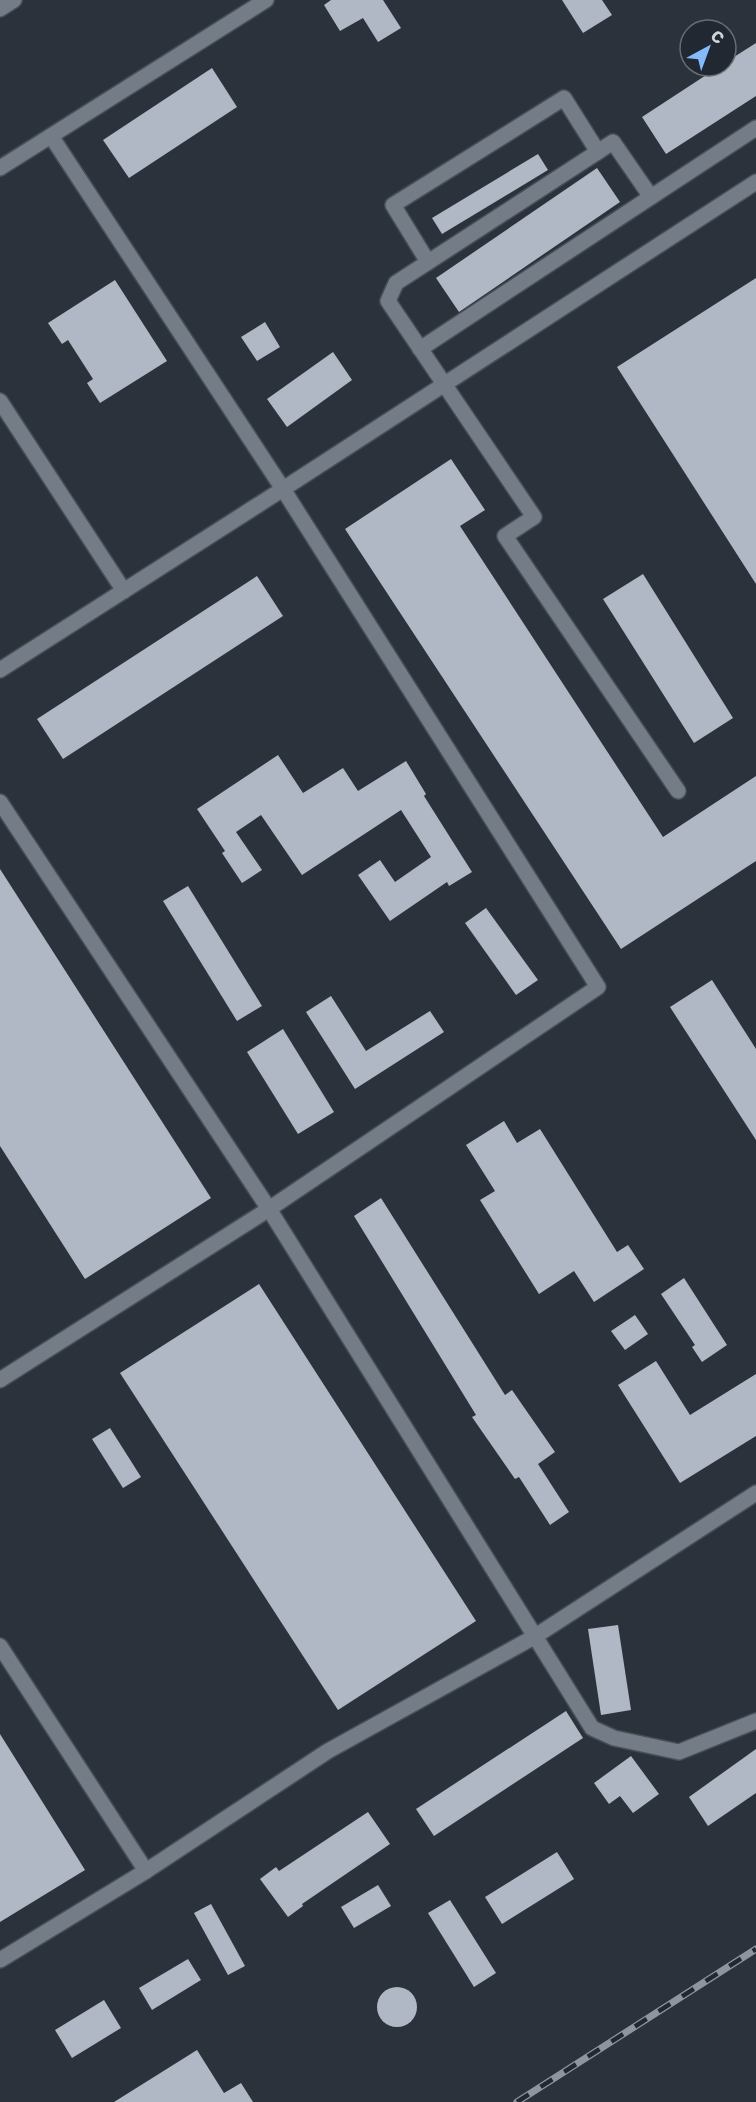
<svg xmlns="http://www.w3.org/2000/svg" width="756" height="2102" font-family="'Golos Text',sans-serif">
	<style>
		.building { fill: #afb8c4 }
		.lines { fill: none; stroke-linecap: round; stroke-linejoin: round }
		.minor-casing { stroke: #484e55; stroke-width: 18 }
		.minor { stroke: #747d87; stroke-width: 15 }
		.rail-casing { stroke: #8f959c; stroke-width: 7 }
		.rail { stroke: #212831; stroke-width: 4.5; stroke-dasharray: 14; stroke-linecap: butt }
	</style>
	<rect width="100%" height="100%" fill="#2b323b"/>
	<g class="building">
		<polygon points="331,0 383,0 401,28 378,42 363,18 340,31 324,5"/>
		<polygon points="562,0 602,0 612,15 583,33"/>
		<polygon points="756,43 756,96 666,154 642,117 720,66 726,66 726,62"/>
		<polygon points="212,68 237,107 129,178 103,140"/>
		<polygon points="538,154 548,170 442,234 432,218"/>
		<polygon points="597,168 620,202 459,312 436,278"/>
		<polygon points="756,278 756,584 617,367"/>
		<polygon points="115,280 167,361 100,403 87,383 93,379 68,340 62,344 48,323"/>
		<polygon points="265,322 280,347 257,361 241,337"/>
		<polygon points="333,352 352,380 287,427 267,399"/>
		<polygon points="451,459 485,510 460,526 663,837 756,776 756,861 621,949 345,529"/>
		<polygon points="643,574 733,718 694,743 603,599"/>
		<polygon points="257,576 283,616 63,759 37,719"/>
		<polygon points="278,755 303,793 343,768 358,791 406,761 426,794 424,796 472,872 449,886 447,882 390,921 358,875 380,860 395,882 431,857 401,810 302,875 261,815 236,832 262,870 242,883 222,853 225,851 197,809"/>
		<polygon points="0,869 211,1198 85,1279 0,1146"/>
		<polygon points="188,886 262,1006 237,1021 163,901"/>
		<polygon points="486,908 538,980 516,995 465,923"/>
		<polygon points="712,980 756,1049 756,1140 670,1007"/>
		<polygon points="331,996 366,1051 430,1011 444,1032 355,1089 306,1012"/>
		<polygon points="283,1029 334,1112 298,1134 247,1052"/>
		<polygon points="504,1121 517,1143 540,1129 617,1252 628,1245 644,1269 594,1302 574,1271 539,1294 480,1200 495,1191 466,1145"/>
		<polygon points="381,1198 505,1395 512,1390 555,1452 538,1464 569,1512 550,1525 519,1477 515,1479 472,1417 476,1415 354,1216"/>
		<polygon points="684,1278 727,1345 702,1362 692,1347 695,1345 661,1294"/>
		<polygon points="259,1284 476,1621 338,1710 120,1373"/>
		<polygon points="635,1315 648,1334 625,1350 611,1331"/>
		<polygon points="656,1361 690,1415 756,1374 756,1436 680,1483 618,1385"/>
		<polygon points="110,1428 141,1477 123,1488 92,1439"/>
		<polygon points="618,1625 631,1710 601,1715 588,1629"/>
		<polygon points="566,1711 583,1738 434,1836 416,1809"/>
		<polygon points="0,1734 85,1870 0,1922"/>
		<polygon points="756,1749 756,1793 708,1826 689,1797"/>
		<polygon points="631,1756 659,1794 633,1813 620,1796 609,1804 594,1783"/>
		<polygon points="368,1812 390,1844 302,1904 303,1906 288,1917 260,1879 276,1867 279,1871"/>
		<polygon points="557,1852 574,1879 502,1924 485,1897"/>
		<polygon points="378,1885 391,1906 354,1928 341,1907"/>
		<polygon points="450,1900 496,1973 474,1987 428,1913"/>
		<polygon points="211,1904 245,1966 228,1975 194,1913"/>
		<polygon points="188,1959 201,1980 152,2010 139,1988"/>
		<circle cx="397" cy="2007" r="20"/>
		<polygon points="104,2000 121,2028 72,2058 55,2030"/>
		<polygon points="197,2050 224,2093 241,2083 253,2102 114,2102"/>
	</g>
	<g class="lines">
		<defs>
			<g id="minor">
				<polyline points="0,9 14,0"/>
				<polyline points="0,168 266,0"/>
				<polyline points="428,262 393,205 564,98 598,152"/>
				<polyline points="420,349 651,197"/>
				<polyline points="0,401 124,591"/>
				<polyline points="0,670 283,489 51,136"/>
				<polyline points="678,791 505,536 534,517 388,301 396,283 613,142 651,197 756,128"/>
				<polyline points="0,802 269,1209 592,1728 614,1738 679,1752 756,1721"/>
				<polyline points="0,1380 269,1209 598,987 283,489 756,182"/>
				<polyline points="0,1646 146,1871"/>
				<polyline points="0,1960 146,1871 328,1751 534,1637 756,1493"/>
			</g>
		</defs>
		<use href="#minor" class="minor-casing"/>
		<use href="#minor" class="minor"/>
		<defs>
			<polyline id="rail" points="517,2102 756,1949"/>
		</defs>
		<use href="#rail" class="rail-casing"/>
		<use href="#rail" class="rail"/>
	</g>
	<g transform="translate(708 48) rotate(41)"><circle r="28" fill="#212831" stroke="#676d74" stroke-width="1.5"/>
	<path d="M0-4.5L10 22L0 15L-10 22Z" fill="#85bbfb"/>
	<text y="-9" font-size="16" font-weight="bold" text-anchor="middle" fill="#cfd4d9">С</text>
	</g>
</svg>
